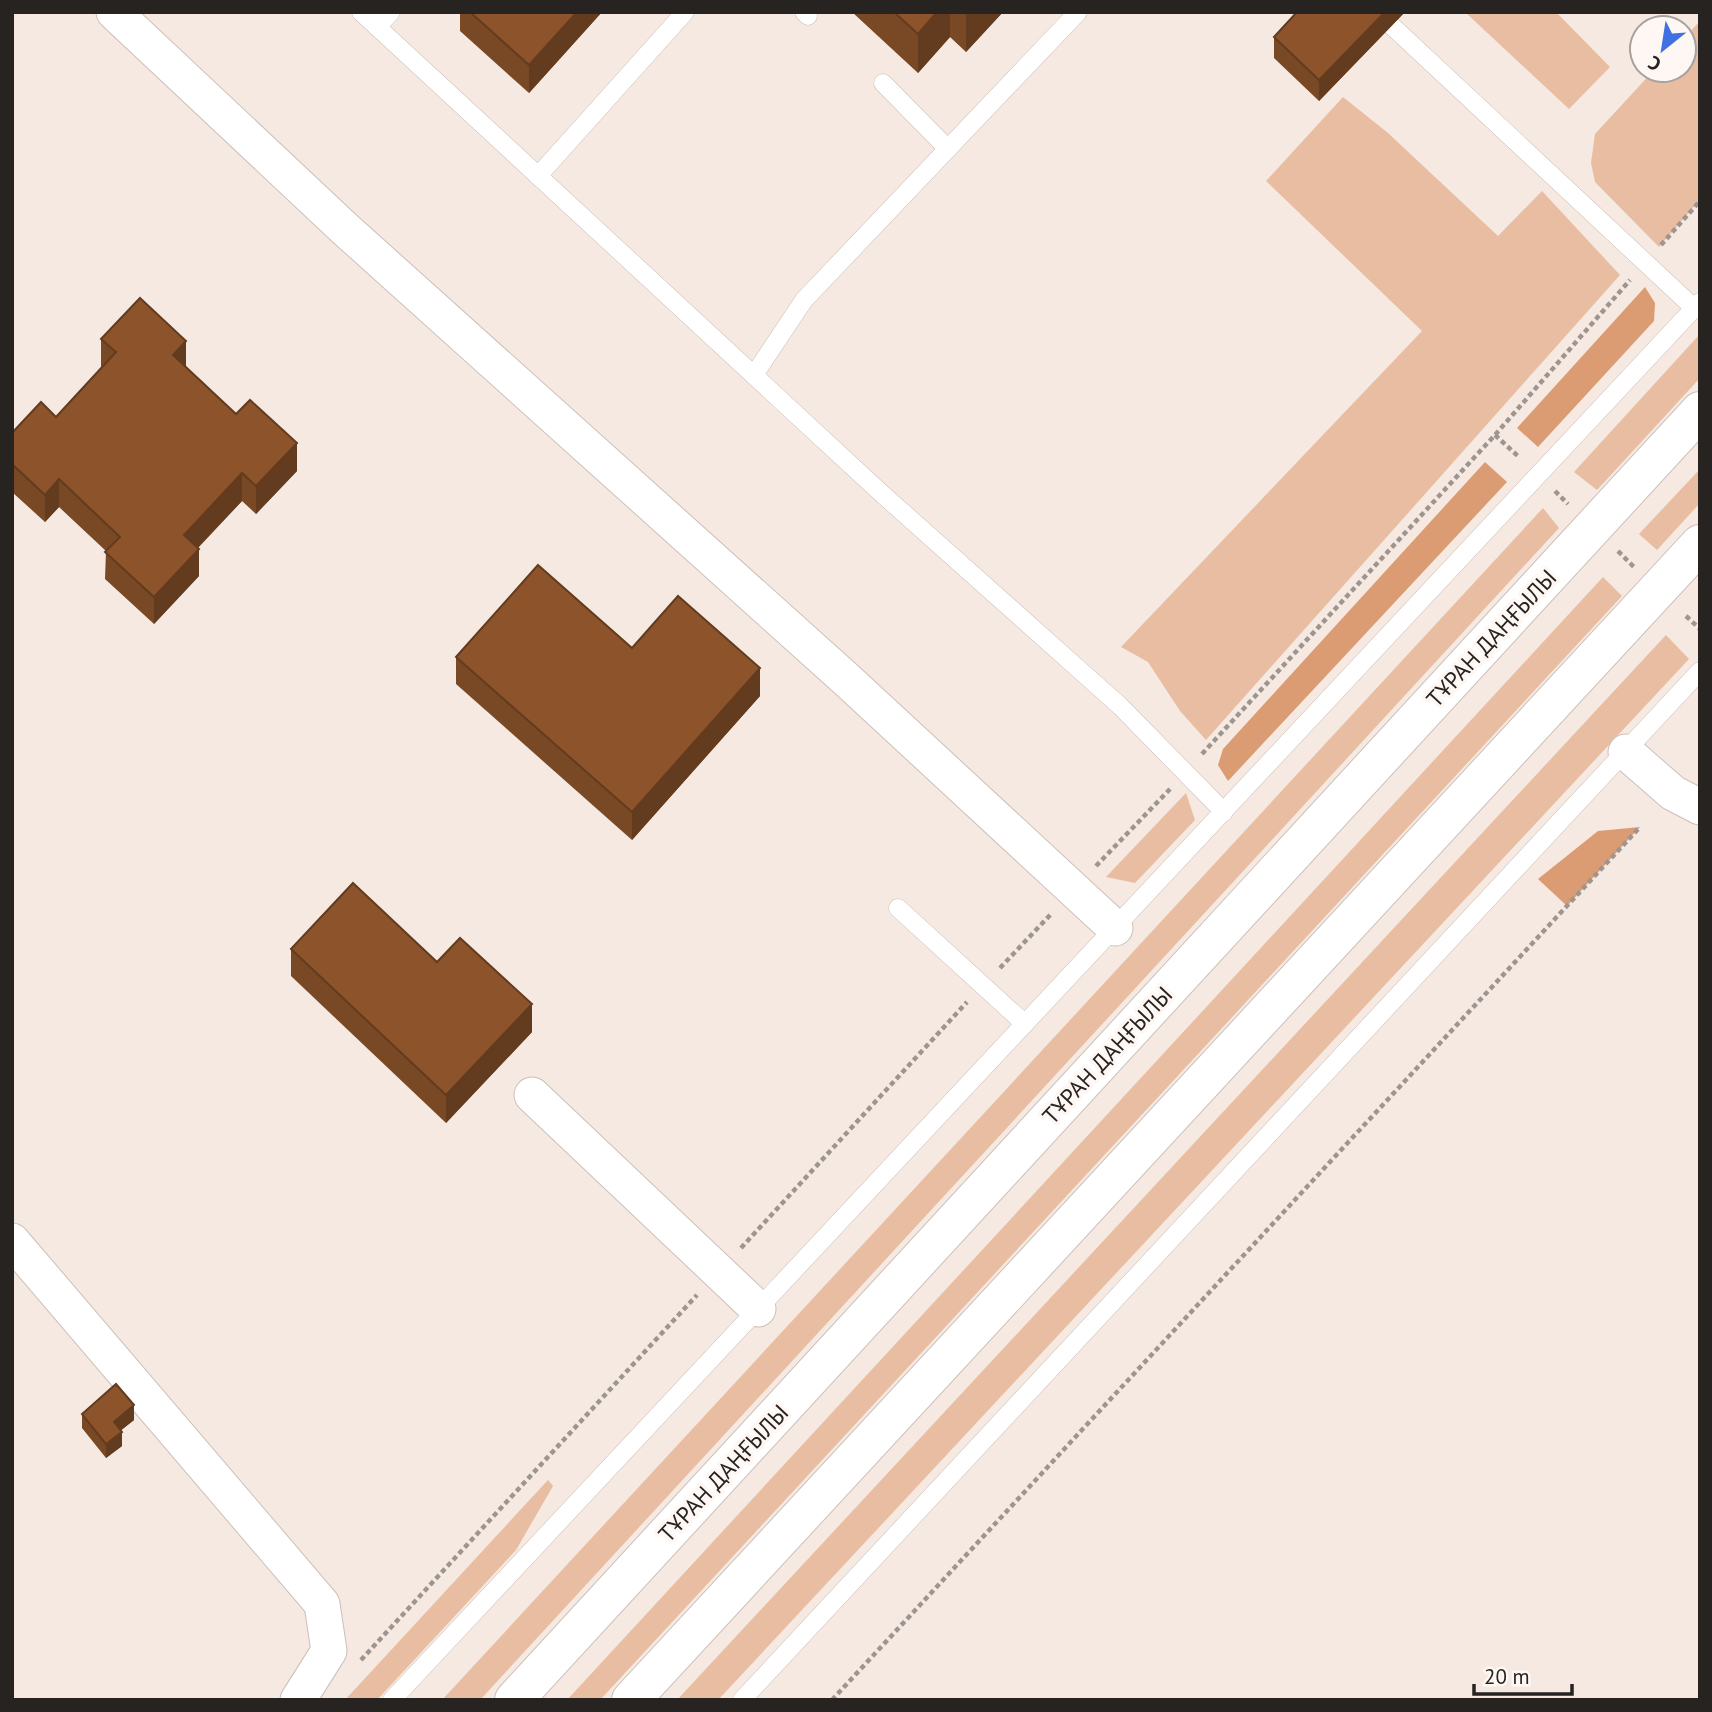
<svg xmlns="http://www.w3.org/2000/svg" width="1712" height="1712" font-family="'PT Sans',sans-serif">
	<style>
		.green { fill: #e8bda1 }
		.forest { fill: #db9c73 }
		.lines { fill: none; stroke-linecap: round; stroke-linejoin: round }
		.service-casing { stroke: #ccc0b9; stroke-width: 19 }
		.minor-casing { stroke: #ccc0b9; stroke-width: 37 }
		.primary-casing { stroke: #ccc0b9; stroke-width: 40 }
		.path { stroke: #9e9590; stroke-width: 4.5; stroke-dasharray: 5 3.5; stroke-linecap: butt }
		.service { stroke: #fff; stroke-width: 18 }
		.minor { stroke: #fff; stroke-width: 35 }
		.primary { stroke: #fff; stroke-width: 38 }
		.wall { fill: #794825 }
		.shaded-wall { fill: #633b1e }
		.building { fill: #8d542b; stroke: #633b1e; stroke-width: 2 }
		.labels { text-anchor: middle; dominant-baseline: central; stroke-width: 7; stroke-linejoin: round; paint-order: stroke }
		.street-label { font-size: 23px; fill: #272320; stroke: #fef7f3 }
	</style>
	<rect width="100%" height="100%" fill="#f5e9e2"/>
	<g class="green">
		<polygon points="1465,12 1556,12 1610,67 1569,109"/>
		<polygon points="1700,21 1700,200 1659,247 1595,182 1591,163 1595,134 1654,70 1684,70 1684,38"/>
		<polygon points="1343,97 1388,133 1498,236 1542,191 1620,275 1206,740 1180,711 1148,662 1121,647 1422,331 1266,181"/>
		<polygon points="1700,334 1700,378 1597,490 1574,472"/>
		<polygon points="1700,469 1700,503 1657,550 1639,534"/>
		<polygon points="1543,508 1559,528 480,1700 442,1700"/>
		<polygon points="1603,577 1622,596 600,1700 567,1700"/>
		<polygon points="1666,635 1689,659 718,1700 677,1700"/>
		<polygon points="1186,793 1195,820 1135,883 1106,877"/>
		<polygon points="548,1480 553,1486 516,1550 377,1700 345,1700"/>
	</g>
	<g class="forest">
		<polygon points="1645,287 1655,303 1654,321 1538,447 1517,428"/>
		<polygon points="1485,462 1507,482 1228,781 1218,765 1223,749"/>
		<polygon points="1640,827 1567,906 1538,879 1598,831"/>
	</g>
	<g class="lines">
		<defs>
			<g id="service">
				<polyline points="361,12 880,492 1120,706 1224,812"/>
				<polyline points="804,12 808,16"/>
				<polyline points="1377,12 1694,308"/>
				<polyline points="377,27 391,12"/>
				<polyline points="883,83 948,149"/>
				<polyline points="538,176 685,12"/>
				<polyline points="754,375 804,300 1078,12"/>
				<polyline points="898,908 1025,1024"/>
				<polyline points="392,1700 1700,302"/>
				<polyline points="742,1700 1700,671"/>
			</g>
			<g id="minor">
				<polyline points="114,12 344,228 847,680 1115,928"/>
				<polyline points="1626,752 1673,793 1700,807"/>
				<polyline points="532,1095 758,1309"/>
				<polyline points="12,1241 322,1604 329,1651 298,1700"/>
			</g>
			<g id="primary">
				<polyline points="514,1700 1700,411"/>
				<polyline points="631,1700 1700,544"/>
			</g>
		</defs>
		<use href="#service" class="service-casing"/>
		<use href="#minor" class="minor-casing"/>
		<use href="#primary" class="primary-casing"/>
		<g class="path">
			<polyline points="1661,245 1700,201"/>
			<polyline points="1495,435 1520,458"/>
			<polyline points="1555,491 1568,504"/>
			<polyline points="1618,551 1634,567"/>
			<polyline points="1686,616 1700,629"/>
			<polyline points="1202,754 1495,435 1630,280"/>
			<polyline points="1096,866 1170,789"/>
			<polyline points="1000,968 1052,913"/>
			<polyline points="741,1248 967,1002"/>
			<polyline points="361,1660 697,1295"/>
			<polyline points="832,1700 1640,827"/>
		</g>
		<use href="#service" class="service"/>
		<use href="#minor" class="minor"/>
		<use href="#primary" class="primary"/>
	</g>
	<g class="wall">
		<polygon points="460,12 602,12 529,93 460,31"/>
		<polygon points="852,12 1003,12 966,52 950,37 918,73"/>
		<polygon points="1405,12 1319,101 1274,58 1274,37"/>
		<polygon points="101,339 186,367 297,471 256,514 242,501 198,548 199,576 154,624 105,579 106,551 59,507 45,522 12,492 12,433 56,417 102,367 101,366"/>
		<polygon points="632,648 760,696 632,840 456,684 456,657"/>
		<polygon points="291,949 437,962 532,1032 446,1123 291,976"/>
		<polygon points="82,1414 134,1420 121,1430 122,1446 106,1458 82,1428"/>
	</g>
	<g class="shaded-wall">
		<polygon points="577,12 602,12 529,93 529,65"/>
		<polygon points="937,12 950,12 950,37 918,73 918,34"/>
		<polygon points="967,12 1003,12 966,52 966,13"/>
		<polygon points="1385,12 1405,12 1319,101 1319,80"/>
		<polygon points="186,341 186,368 173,355"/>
		<polygon points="297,443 297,471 256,514 256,486"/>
		<polygon points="242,473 242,501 184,562 184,535"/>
		<polygon points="59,479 59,507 45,522 45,495"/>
		<polygon points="199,549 199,576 154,624 154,597"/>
		<polygon points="760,668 760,696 632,840 632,812"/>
		<polygon points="532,1004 532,1032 446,1123 446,1095"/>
		<polygon points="134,1405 134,1420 114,1436 114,1422"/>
		<polygon points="122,1432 122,1446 106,1458 106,1444"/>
	</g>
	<g class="building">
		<polygon points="470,12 577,12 529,65"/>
		<polygon points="894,12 937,12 918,34"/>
		<polygon points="1297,12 1385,12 1319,80 1274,37"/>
		<polygon points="140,298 186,341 173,355 236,414 250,400 297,443 256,486 242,473 184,535 199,549 154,597 105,552 120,537 59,479 45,495 12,464 12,433 41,402 56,417 116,352 101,339"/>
		<polygon points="538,565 632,648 678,596 760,668 632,812 456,657"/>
		<polygon points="353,883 437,962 460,938 532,1004 446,1095 291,949"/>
		<polygon points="116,1384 134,1405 114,1422 122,1432 106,1444 82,1414"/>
	</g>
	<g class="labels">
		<g class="street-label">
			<text transform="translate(1491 638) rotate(-47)">ТҰРАН ДАҢҒЫЛЫ</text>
			<text transform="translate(1107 1055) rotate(-47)">ТҰРАН ДАҢҒЫЛЫ</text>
			<text transform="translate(723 1473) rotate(-47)">ТҰРАН ДАҢҒЫЛЫ</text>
		</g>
	</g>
	<rect width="1712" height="1712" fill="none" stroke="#272320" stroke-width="28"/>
	<g transform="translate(1663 49) rotate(210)"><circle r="33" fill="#fef7f3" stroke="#a8a29f" stroke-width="2"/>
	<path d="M0-5L12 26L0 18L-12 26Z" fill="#3f71e2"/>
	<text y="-10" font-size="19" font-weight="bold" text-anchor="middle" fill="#272320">С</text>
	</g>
	<path d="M1474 1684v10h98v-10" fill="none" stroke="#272320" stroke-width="3.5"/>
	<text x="1484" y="1684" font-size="21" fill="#272320" stroke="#fef7f3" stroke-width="5" paint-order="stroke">20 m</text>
</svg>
